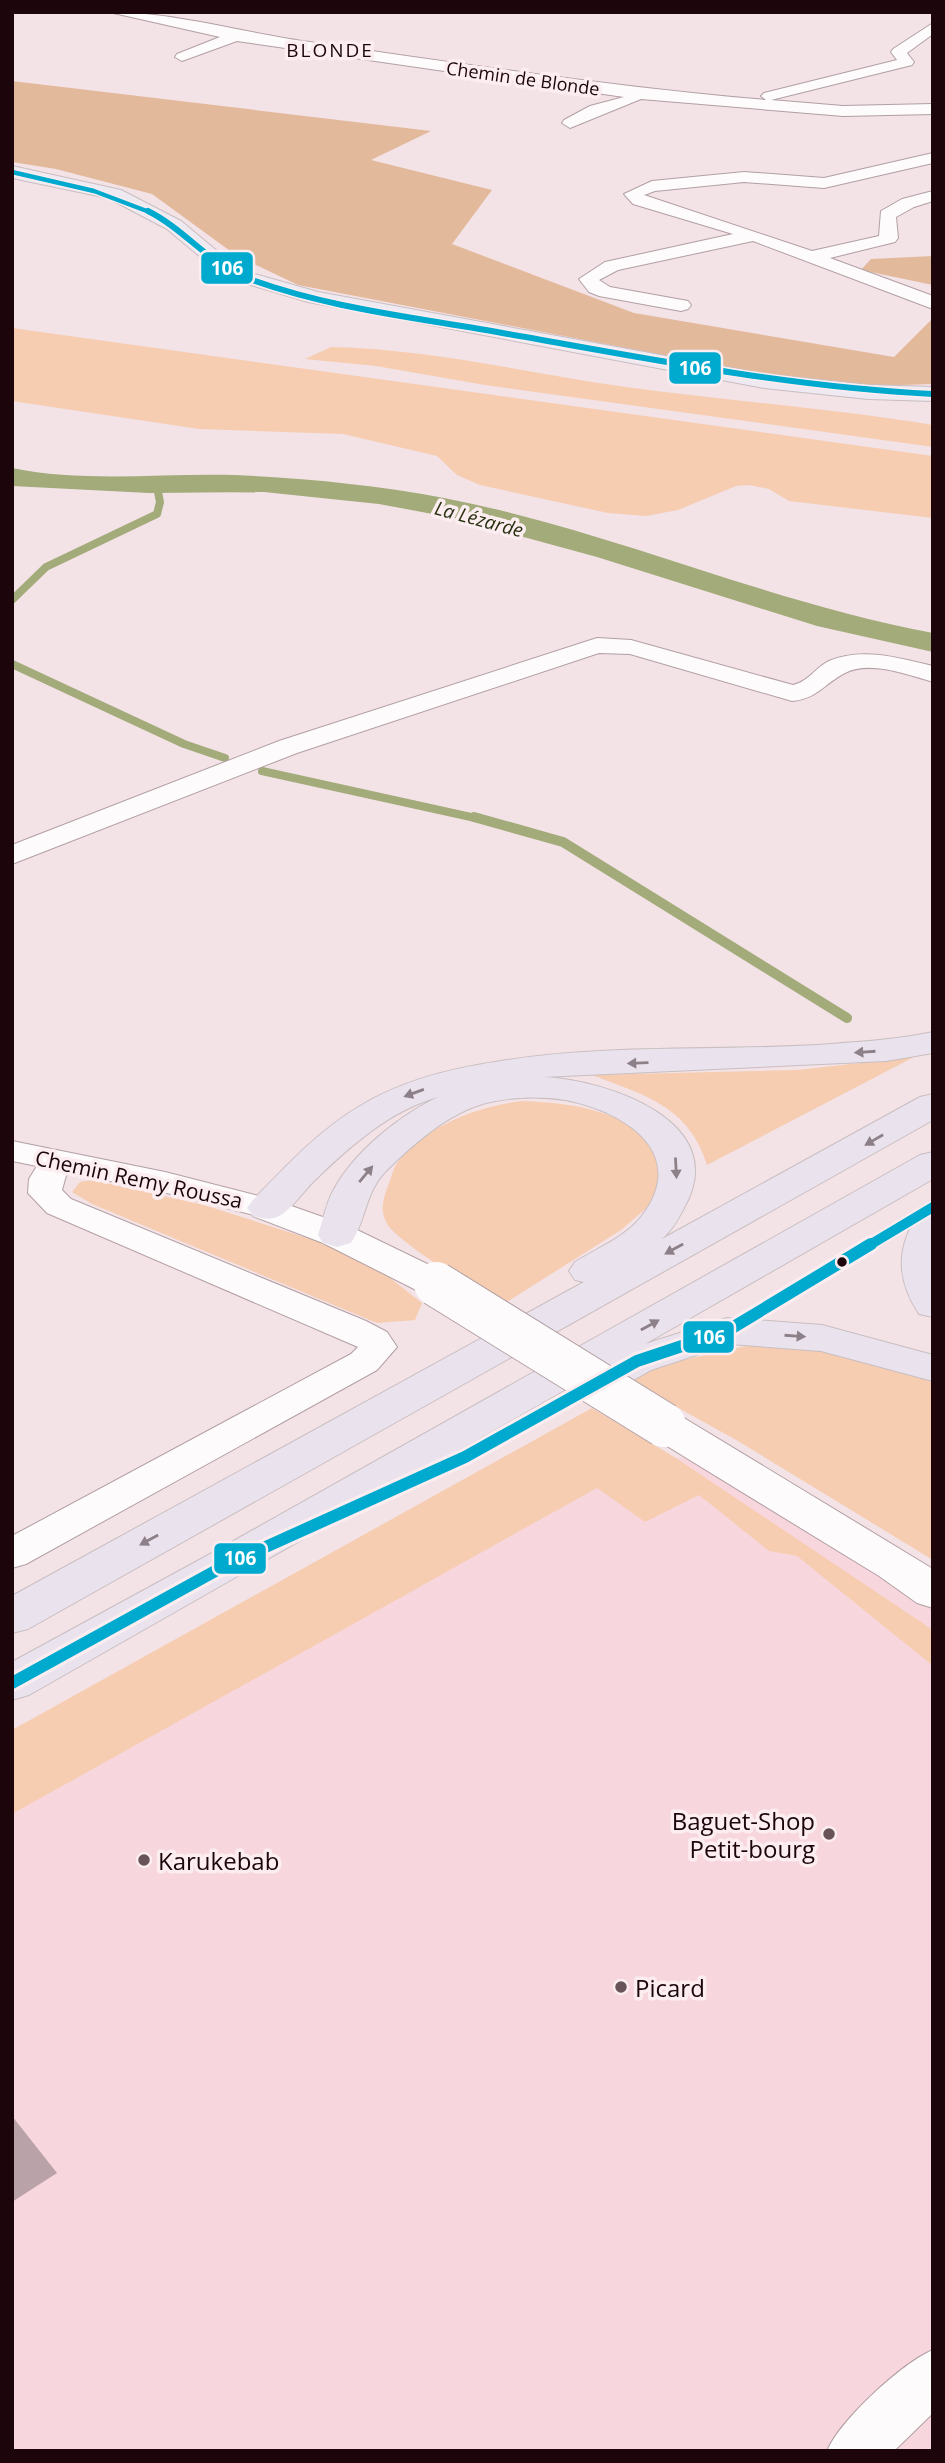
<svg xmlns="http://www.w3.org/2000/svg" width="945" height="2463" font-family="'Open Sans',sans-serif">
	<style>
		.built { fill: #f8d6de }
		.green { fill: #f6cdb1 }
		.forest { fill: #e3b99c }
		.water { fill: #a2ab79 }
		.lines { fill: none; stroke-linecap: round; stroke-linejoin: round }
		.stream-far1 { stroke: #a2ab79; stroke-width: 8 }
		.stream { stroke: #a2ab79; stroke-width: 10 }
		.building { fill: #b9a3a9 }
		.minor-casing { stroke: #b29fa4; stroke-width: 2 }
		.secondary-casing { stroke: #b29fa4; stroke-width: 2 }
		.primary-casing { stroke: #c9bec1; stroke-width: 2 }
		.trunk-casing { stroke: #c9bec1; stroke-width: 2 }
		.minor { fill: #fdfbfb; fill-rule: evenodd }
		.secondary { fill: #fdfbfb; fill-rule: evenodd }
		.primary { fill: #efe9f1; fill-rule: evenodd }
		.trunk { fill: #eae3ed; fill-rule: evenodd }
		.secondary-bridge-casing { stroke: #b29fa4; stroke-width: 46; stroke-linecap: butt }
		.secondary-bridge { stroke: #fdfbfb; stroke-width: 44 }
		.bus-1-far3-casing { stroke: #fcedf0; stroke-width: 7 }
		.bus-1-far2-casing { stroke: #fcedf0; stroke-width: 9 }
		.bus-1-far1-casing { stroke: #fcedf0; stroke-width: 14 }
		.bus-1-casing { stroke: #fcedf0; stroke-width: 18 }
		.bus-1-far3 { stroke: #00a9ce; stroke-width: 4.5 }
		.bus-1-far2 { stroke: #00a9ce; stroke-width: 6 }
		.bus-1-far1 { stroke: #00a9ce; stroke-width: 10 }
		.bus-1 { stroke: #00a9ce; stroke-width: 12 }
		.oneway { fill: #8d8088 }
		.bus-dot { fill: #1c060c; stroke: #fcedf0; stroke-width: 2.5 }
		.poi-dot { fill: #675358; stroke: #fcedf0; stroke-width: 2.5 }
		.labels { text-anchor: middle; dominant-baseline: central; stroke-width: 7; stroke-linejoin: round; paint-order: stroke }
		.far-street-label { font-size: 18px; fill: #1c060c; stroke: #fcedf0 }
		.far-neighbourhood-label { font-size: 19px; letter-spacing: 2px; fill: #1c060c; stroke: #fcedf0 }
		.far-water-label { font-size: 19px; font-style: italic; fill: #273010; stroke: #fcedf0 }
		.street-label { font-size: 21px; fill: #1c060c; stroke: #fcedf0 }
		.near-poi-label { font-size: 24px; fill: #1c060c; stroke: #fcedf0; text-anchor: start }
		.line-badge { stroke: #fcedf0; stroke-width: 2.5 }
		.badge-label { font-size: 19px; text-anchor: middle; font-weight: bold; fill: #fff }
	</style>
	<rect width="100%" height="100%" fill="#f3e2e6"/>
	<polygon class="built" points="718,1456 933,1597 933,2451 12,2451 12,1810 597,1488 669,1458"/>
	<g class="green">
		<polygon points="12,328 933,456 933,518 789,501 769,489 749,485 736,486 678,510 646,516 608,513 480,485 457,475 437,456 343,434 199,429 12,401"/>
		<path d="M 331,347 C 430,349 528,373 626,387 C 728,401 831,408 933,425 L 933,447 L 485,385 L 376,366 L 305,359 Z"/>
		<path d="M 914,1057 L 707,1165 C 689,1106 644,1095 592,1075 L 797,1070 Z"/>
		<path d="M 524,1101 C 565,1103 623,1108 650,1145 C 656,1153 660,1165 665,1174 L 650,1205 L 621,1230 L 502,1305 C 481,1292 393,1240 386,1222 C 380,1209 383,1199 388,1186 C 391,1179 393,1168 398,1162 C 421,1127 484,1104 524,1101 Z"/>
		<polygon points="93,1180 204,1205 323,1243 376,1267 422,1303 415,1320 377,1323 92,1204 72,1192 80,1182"/>
		<polygon points="760,1343 839,1351 933,1381 933,1560 738,1441 628,1380 665,1364"/>
		<polygon points="592,1408 676,1458 933,1630 933,1666 797,1556 769,1551 699,1495 645,1522 597,1488 12,1814 12,1730"/>
	</g>
	<g class="forest">
		<polygon points="12,81 431,131 371,160 492,190 452,244 634,313 894,357 933,318 933,384 870,386 772,376 298,285 237,256 152,194 56,169 12,162"/>
		<polygon points="933,256 933,285 861,270 871,259"/>
	</g>
	<path class="water" d="M 12,468 C 85,483 161,473 234,475 C 303,478 376,485 444,498 C 610,530 766,602 933,633 L 933,652 L 817,626 L 597,557 L 454,518 L 379,504 L 264,492 L 149,493 L 12,486 Z"/>
	<g class="lines">
		<g class="stream-far1">
			<polyline points="12,600 46,567 157,514 160,502 157,487"/>
			<polyline points="12,664 184,744 225,758"/>
			<polyline points="262,771 480,819"/>
		</g>
		<polyline class="stream" points="474,817 563,842 847,1018"/>
	</g>
	<polygon class="building" points="12,2116 57,2173 12,2202"/>
	<g class="lines">
		<defs>
			<g id="minor">
				<path d="M 109,12 C 172,12 240,32 303,41 C 457,63 611,87 766,100 L 761,96 L 764,93 L 897,60 L 891,52 L 893,49 L 933,23 L 933,34 L 907,53 L 914,62 L 912,65 L 771,100 L 843,106 L 933,104 L 933,114 L 843,116 L 641,99 L 570,128 L 562,123 L 564,120 L 590,106 L 624,97 L 237,41 L 182,61 L 175,57 L 177,54 L 220,37 Z"/>
				<polygon points="933,153 933,163 824,188 744,182 655,191 644,195 812,251 879,236 881,211 902,199 933,191 933,201 914,207 896,217 898,238 895,242 830,258 933,296 933,309 753,241 618,270 599,280 610,287 688,301 691,305 688,309 681,311 599,296 589,292 579,279 605,262 733,234 633,204 624,194 652,181 744,172 824,178"/>
				<path d="M 597,638 L 631,640 L 793,685 C 808,682 816,667 829,661 C 863,647 899,658 933,666 L 933,682 C 908,675 870,660 845,673 C 825,683 817,699 792,701 L 630,654 L 599,653 L 297,753 L 12,864 L 12,845 L 279,741 Z"/>
				<polygon points="12,1141 165,1172 278,1201 283,1208 278,1215 266,1218 163,1192 67,1172 62,1190 71,1199 366,1321 387,1332 397,1347 377,1370 26,1564 12,1568 12,1536 351,1354 358,1347 47,1213 28,1193 29,1179 37,1166 12,1161"/>
				<path d="M 933,2350 L 933,2413 L 894,2451 L 827,2451 C 840,2420 902,2363 933,2350 Z"/>
			</g>
			<g id="secondary">
				<polygon points="266,1197 351,1227 450,1275 456,1284 450,1293 436,1296 422,1293 323,1243 253,1216 247,1208 253,1200"/>
				<polygon points="664,1411 679,1415 933,1569 933,1608 917,1603 879,1576 649,1435 643,1425 649,1415"/>
			</g>
			<polygon id="primary" points="12,166 121,190 181,221 229,261 248,272 318,292 764,374 868,385 933,387 933,401 868,399 764,388 308,302 234,280 215,269 167,229 108,198 12,178"/>
			<g id="trunk">
				<path d="M 933,1032 L 933,1053 L 886,1061 L 543,1077 C 608,1080 733,1122 684,1208 C 678,1220 672,1230 662,1239 L 920,1097 L 933,1094 L 933,1120 L 28,1629 L 12,1633 L 12,1596 L 584,1282 L 575,1280 L 569,1271 L 575,1262 C 596,1249 625,1237 641,1217 C 691,1153 624,1111 565,1100 C 540,1096 511,1097 486,1103 C 448,1113 412,1145 385,1172 C 365,1193 366,1221 351,1243 L 337,1247 L 323,1243 L 318,1235 C 323,1220 326,1203 334,1189 C 355,1151 399,1116 438,1097 C 389,1111 349,1147 313,1182 C 303,1192 291,1210 279,1216 C 270,1221 261,1218 253,1216 L 247,1208 L 253,1200 C 285,1167 319,1130 360,1106 C 401,1081 448,1069 495,1062 C 601,1044 710,1051 817,1045 C 856,1042 895,1040 933,1032 Z"/>
				<polygon points="933,1152 933,1179 645,1344 727,1318 822,1325 933,1355 933,1381 821,1351 730,1344 651,1370 618,1389 603,1393 588,1389 582,1380 29,1695 12,1700 12,1662 212,1553 920,1155"/>
				<path d="M 933,1210 L 933,1317 L 919,1314 C 896,1279 896,1247 919,1213 Z"/>
			</g>
		</defs>
		<use href="#minor" class="minor-casing"/>
		<use href="#secondary" class="secondary-casing"/>
		<use href="#primary" class="primary-casing"/>
		<use href="#trunk" class="trunk-casing"/>
		<use href="#minor" class="minor"/>
		<use href="#secondary" class="secondary"/>
		<use href="#primary" class="primary"/>
		<use href="#trunk" class="trunk"/>
		<defs>
			<polyline id="secondary-bridge" points="436,1284 664,1425"/>
		</defs>
		<use href="#secondary-bridge" class="secondary-bridge-casing"/>
		<use href="#secondary-bridge" class="secondary-bridge"/>
		<defs>
			<polyline id="bus-1-far3" points="12,172 94,191 152,213"/>
			<path id="bus-1-far2" d="M 148,211 C 184,229 210,264 244,277 C 328,309 421,318 508,334 C 650,359 789,387 933,394"/>
			<polyline id="bus-1-far1" points="868,1246 933,1207"/>
			<polyline id="bus-1" points="12,1683 228,1564 465,1457 637,1361 727,1331 871,1244"/>
		</defs>
		<use href="#bus-1-far3" class="bus-1-far3-casing"/>
		<use href="#bus-1-far2" class="bus-1-far2-casing"/>
		<use href="#bus-1-far1" class="bus-1-far1-casing"/>
		<use href="#bus-1" class="bus-1-casing"/>
		<use href="#bus-1-far3" class="bus-1-far3"/>
		<use href="#bus-1-far2" class="bus-1-far2"/>
		<use href="#bus-1-far1" class="bus-1-far1"/>
		<use href="#bus-1" class="bus-1"/>
	</g>
	<defs><path id="oneway-solid" d="M-6-.8H1V-3.2L6.5 0L1 3.2V.8H-6Z" transform="scale(1.75)"/></defs>
	<g class="oneway">
		<use href="#oneway-solid" transform="translate(865 1052) rotate(176)"/>
		<use href="#oneway-solid" transform="translate(638 1063) rotate(178)"/>
		<use href="#oneway-solid" transform="translate(414 1093) rotate(160)"/>
		<use href="#oneway-solid" transform="translate(874 1140) rotate(150)"/>
		<use href="#oneway-solid" transform="translate(676 1168) rotate(87)"/>
		<use href="#oneway-solid" transform="translate(366 1174) rotate(-50)"/>
		<use href="#oneway-solid" transform="translate(674 1249) rotate(151)"/>
		<use href="#oneway-solid" transform="translate(650 1325) rotate(-29)"/>
		<use href="#oneway-solid" transform="translate(795 1336) rotate(4)"/>
		<use href="#oneway-solid" transform="translate(149 1540) rotate(151)"/>
	</g>
	<circle class="bus-dot" cx="842" cy="1262" r="6"/>
	<g class="poi-dot">
		<circle cx="829" cy="1834" r="7"/>
		<circle cx="144" cy="1860" r="7"/>
		<circle cx="621" cy="1987" r="7"/>
	</g>
	<g class="labels">
		<g class="far-street-label">
			<text transform="translate(523 78) rotate(8)">Chemin de Blonde</text>
		</g>
		<g class="far-neighbourhood-label">
			<text x="330" y="50">BLONDE</text>
		</g>
		<g class="far-water-label">
			<text transform="translate(479 519) rotate(15)">La Lézarde</text>
		</g>
		<g class="street-label">
			<text transform="translate(139 1179) rotate(12)">Chemin Remy Roussa</text>
		</g>
		<g class="near-poi-label">
			<text x="815" y="1820" text-anchor="end">Baguet-Shop<tspan x="815" dy="28">Petit-bourg</tspan></text>
			<text x="158" y="1860">Karukebab</text>
			<text x="635" y="1987">Picard</text>
		</g>
	</g>
	<g class="line-badge">
		<rect x="200" y="251" width="54" height="34" rx="7" fill="#00a9ce"/>
		<rect x="668" y="351" width="54" height="34" rx="7" fill="#00a9ce"/>
		<rect x="682" y="1320" width="53" height="34" rx="7" fill="#00a9ce"/>
		<rect x="213" y="1542" width="54" height="33" rx="7" fill="#00a9ce"/>
	</g>
	<g class="badge-label">
		<text x="227" y="275">106</text>
		<text x="695" y="375">106</text>
		<text x="709" y="1344">106</text>
		<text x="240" y="1565">106</text>
	</g>
	<rect width="945" height="2463" fill="none" stroke="#1c060c" stroke-width="28"/>
</svg>
